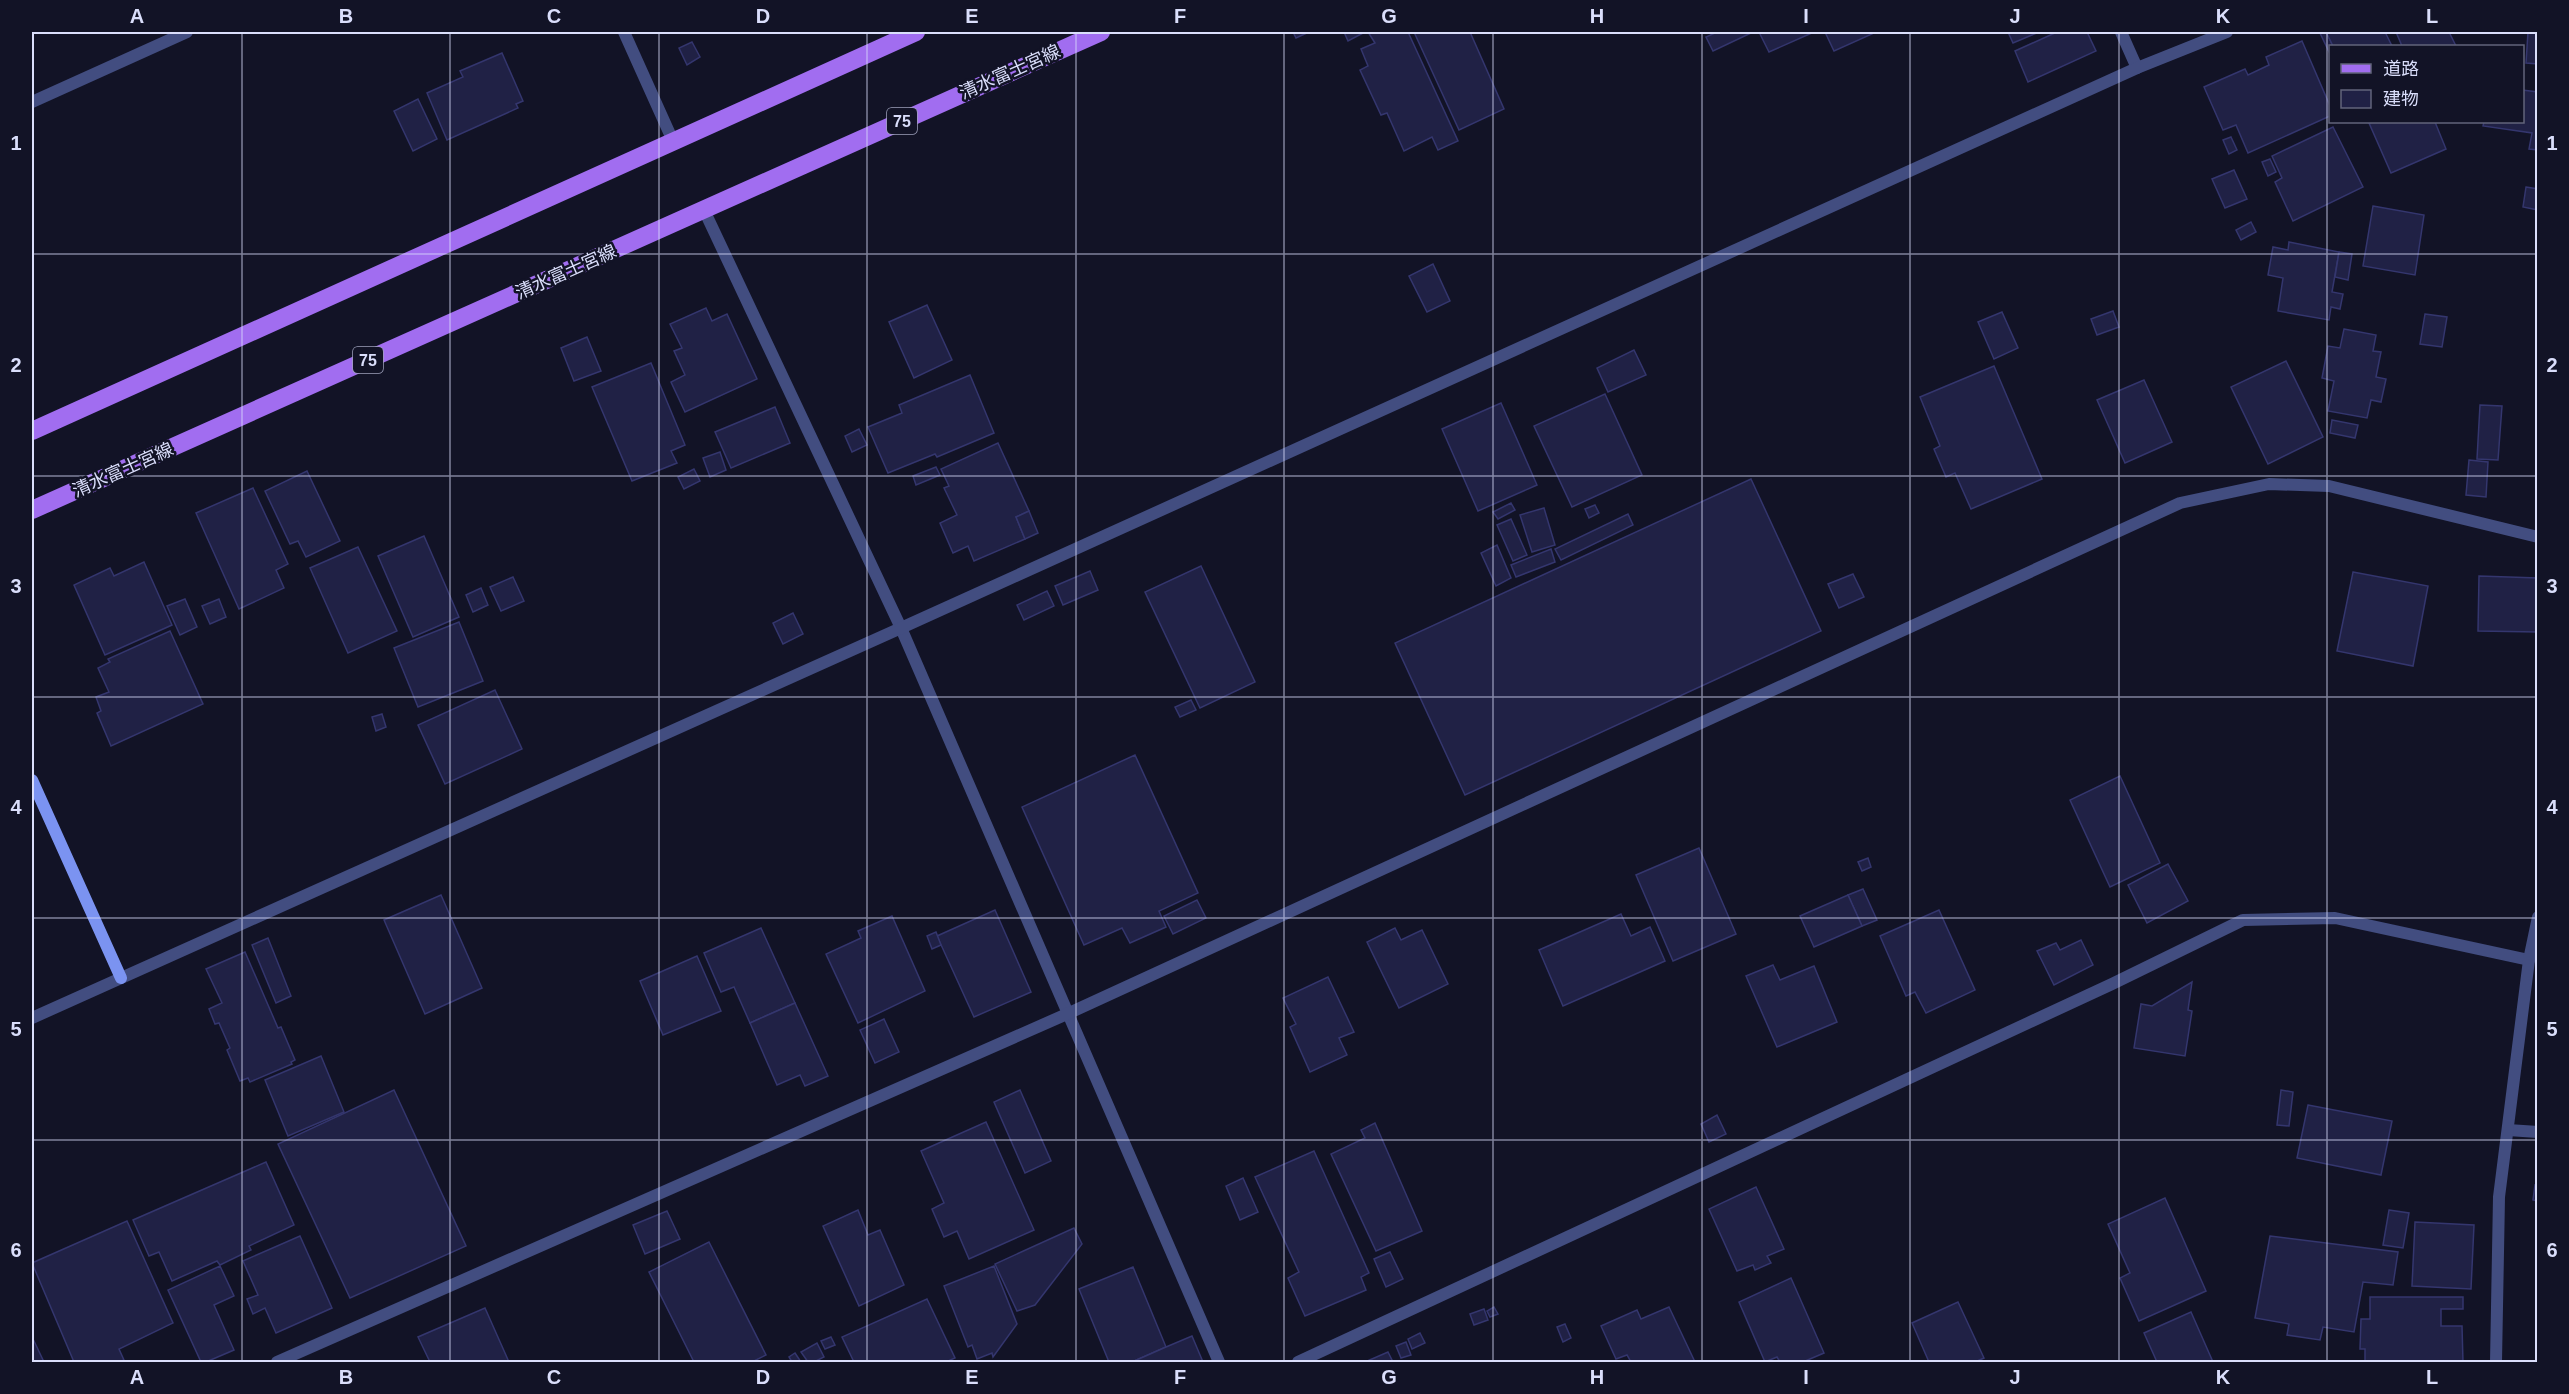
<svg xmlns="http://www.w3.org/2000/svg" width="2569" height="1394" font-family="Helvetica,'Noto Sans JP',sans-serif">
	<style>
		.building { fill: #202145; stroke: #34366e; stroke-width: 1.5 }
		.lines { fill: none; stroke-linecap: round; stroke-linejoin: round }
		.street { stroke: #424d80; stroke-width: 12 }
		.secondary { stroke: #7b93f1; stroke-width: 12 }
		.primary { stroke: #a16df0; stroke-width: 18 }
		.grid { fill: none; stroke: #dadefb; stroke-width: 1.5; stroke-opacity: 0.55 }
		.labels { text-anchor: middle; dominant-baseline: central; stroke-width: 5; stroke-linejoin: round; paint-order: stroke }
		.shield { fill: #121326; stroke: #9ea1bb; stroke-width: 1.5 }
		.shield-label { font-size: 16px; font-weight: bold; fill: #dadefb }
		.street-label { font-size: 18px; fill: #dadefb; stroke: #121326 }
		.neatline { fill: none; stroke: #dadefb; stroke-width: 2 }
		.grid-label { font-size: 20px; text-anchor: middle; font-weight: bold; fill: #dadefb }
	</style>
	<rect width="100%" height="100%" fill="#121326"/>
	<g class="building">
		<polygon points="1293,32 1309,32 1296,38"/>
		<polygon points="1344,32 1365,32 1348,41"/>
		<polygon points="1368,32 1408,32 1458,141 1438,150 1432,137 1404,151 1387,113 1381,115 1360,70 1368,66 1361,49 1375,43"/>
		<polygon points="1414,32 1470,32 1504,109 1459,130"/>
		<polygon points="1717,32 1751,32 1751,33 1713,51 1706,37"/>
		<polygon points="1759,32 1814,32 1769,52"/>
		<polygon points="1825,32 1871,32 1872,34 1834,51"/>
		<polygon points="2008,32 2039,32 2013,43"/>
		<polygon points="2057,32 2087,32 2096,51 2028,82 2015,51"/>
		<polygon points="2326,32 2333,46 2330,46 2330,54 2320,33"/>
		<polygon points="2326,32 2385,32 2392,46 2333,46"/>
		<polygon points="2396,32 2449,32 2456,46 2402,46"/>
		<polygon points="2528,32 2538,32 2538,64 2526,63"/>
		<polygon points="2302,41 2330,106 2330,116 2248,153 2236,125 2223,130 2204,87 2245,69 2248,75 2269,65 2266,57"/>
		<polygon points="692,42 700,57 687,65 679,48"/>
		<polygon points="502,53 523,101 516,104 518,108 447,140 427,93 463,77 460,71"/>
		<polygon points="2522,90 2538,92 2538,150 2529,149 2532,133 2483,126 2484,122 2522,122"/>
		<polygon points="418,99 437,139 413,151 394,111"/>
		<polygon points="2373,122 2435,122 2446,149 2391,173 2369,123"/>
		<polygon points="2333,127 2363,187 2293,221 2275,182 2282,178 2272,156"/>
		<polygon points="2231,137 2237,150 2229,154 2223,140"/>
		<polygon points="2270,159 2276,172 2268,176 2262,162"/>
		<polygon points="2234,170 2247,199 2225,208 2212,179"/>
		<polygon points="2526,187 2538,189 2538,210 2523,207"/>
		<polygon points="2373,206 2424,215 2415,275 2363,266"/>
		<polygon points="2251,222 2256,232 2241,240 2236,230"/>
		<polygon points="2289,242 2339,252 2332,292 2343,294 2340,309 2331,307 2329,320 2278,311 2283,278 2268,275 2273,247 2288,250"/>
		<polygon points="2339,252 2352,254 2348,280 2335,277"/>
		<polygon points="1433,264 1450,301 1427,312 1409,276"/>
		<polygon points="927,305 952,360 914,378 889,322"/>
		<polygon points="706,308 712,321 727,314 757,379 685,412 671,382 685,375 674,351 682,348 670,324"/>
		<polygon points="2113,311 2119,327 2097,335 2091,319"/>
		<polygon points="2002,312 2018,348 1994,359 1978,322"/>
		<polygon points="2425,314 2447,317 2442,347 2420,344"/>
		<polygon points="2344,329 2376,335 2373,351 2381,352 2376,377 2386,379 2381,402 2371,400 2367,418 2328,411 2334,381 2322,378 2328,346 2340,348"/>
		<polygon points="587,337 601,371 574,381 561,348"/>
		<polygon points="1634,350 1646,375 1608,392 1597,368"/>
		<polygon points="2286,361 2323,437 2268,464 2231,387"/>
		<polygon points="651,363 685,445 671,451 677,463 632,481 592,387"/>
		<polygon points="1994,366 2042,479 1971,509 1955,473 1946,477 1934,449 1940,446 1920,397"/>
		<polygon points="970,375 994,433 937,457 935,454 888,473 868,427 902,413 899,405"/>
		<polygon points="2144,380 2172,442 2125,463 2097,400"/>
		<polygon points="1605,394 1642,475 1572,507 1534,426"/>
		<polygon points="1501,403 1537,485 1478,511 1442,429"/>
		<polygon points="2480,405 2502,406 2498,460 2477,459"/>
		<polygon points="775,407 790,443 731,468 715,432"/>
		<polygon points="2332,420 2358,425 2355,438 2330,433"/>
		<polygon points="859,429 867,445 852,452 845,436"/>
		<polygon points="998,443 1029,511 1016,517 1025,539 974,561 968,546 953,553 940,523 957,515 944,488 949,486 941,469"/>
		<polygon points="720,452 726,470 710,477 703,458"/>
		<polygon points="2469,460 2488,462 2486,497 2466,495"/>
		<polygon points="936,467 940,475 916,485 913,476"/>
		<polygon points="694,469 700,481 684,489 678,477"/>
		<polygon points="307,471 340,541 306,557 298,541 290,544 265,491"/>
		<polygon points="1751,479 1821,631 1465,795 1395,643"/>
		<polygon points="253,488 288,564 276,570 284,588 239,609 196,513"/>
		<polygon points="1511,503 1515,510 1498,519 1493,512"/>
		<polygon points="1595,505 1599,513 1589,518 1585,509"/>
		<polygon points="1544,508 1555,545 1532,552 1520,515"/>
		<polygon points="1029,511 1038,533 1025,539 1016,517"/>
		<polygon points="1628,514 1633,525 1561,560 1555,549"/>
		<polygon points="1511,519 1527,555 1513,561 1497,525"/>
		<polygon points="424,536 459,617 413,637 378,556"/>
		<polygon points="1497,545 1511,578 1496,586 1481,553"/>
		<polygon points="358,547 397,631 348,653 310,568"/>
		<polygon points="1551,549 1555,562 1516,577 1511,565"/>
		<polygon points="144,562 172,625 105,655 74,585 110,568 114,576"/>
		<polygon points="1201,566 1255,682 1200,708 1145,592"/>
		<polygon points="1090,571 1098,590 1063,605 1055,586"/>
		<polygon points="2353,572 2428,586 2413,666 2337,651"/>
		<polygon points="1853,574 1864,597 1839,608 1828,584"/>
		<polygon points="2479,576 2538,578 2538,632 2478,631"/>
		<polygon points="513,577 524,601 501,611 490,587"/>
		<polygon points="481,588 488,605 473,612 466,595"/>
		<polygon points="1047,591 1054,606 1024,620 1017,605"/>
		<polygon points="185,599 197,627 180,635 167,606"/>
		<polygon points="219,599 226,617 210,624 202,606"/>
		<polygon points="793,613 803,634 783,644 773,623"/>
		<polygon points="459,622 483,681 418,707 394,648"/>
		<polygon points="170,631 203,704 111,746 97,713 101,711 96,697 109,692 98,668 110,662 108,659"/>
		<polygon points="495,690 522,749 445,784 418,725"/>
		<polygon points="1191,700 1196,710 1180,717 1175,707"/>
		<polygon points="382,714 386,727 376,731 372,717"/>
		<polygon points="1135,755 1198,893 1159,911 1166,927 1130,943 1122,928 1084,945 1022,807"/>
		<polygon points="2120,776 2160,863 2110,887 2070,800"/>
		<polygon points="1699,848 1736,934 1673,961 1636,875"/>
		<polygon points="1868,858 1871,867 1862,871 1858,862"/>
		<polygon points="2168,864 2188,901 2147,923 2128,885"/>
		<polygon points="1863,889 1877,920 1862,926 1848,895"/>
		<polygon points="441,895 482,988 425,1014 384,920"/>
		<polygon points="1848,895 1862,926 1814,947 1800,916"/>
		<polygon points="1197,900 1206,918 1173,934 1164,916"/>
		<polygon points="995,910 1031,992 974,1017 937,936"/>
		<polygon points="1939,910 1975,990 1926,1013 1915,992 1906,996 1880,936"/>
		<polygon points="1621,914 1631,936 1650,927 1665,961 1563,1006 1539,950"/>
		<polygon points="892,916 925,991 858,1023 826,954 861,938 858,931"/>
		<polygon points="761,928 795,1003 750,1023 734,987 721,992 704,953"/>
		<polygon points="1395,928 1401,940 1422,930 1448,984 1399,1008 1367,942"/>
		<polygon points="936,932 941,945 932,949 927,936"/>
		<polygon points="268,938 291,996 276,1003 252,945"/>
		<polygon points="2081,940 2093,965 2054,985 2037,951 2056,943 2060,950"/>
		<polygon points="245,952 278,1028 281,1027 295,1060 291,1062 292,1064 250,1082 248,1078 240,1081 227,1050 230,1048 219,1023 215,1024 209,1009 222,1003 206,969"/>
		<polygon points="697,956 721,1011 663,1035 640,981"/>
		<polygon points="1773,965 1780,980 1814,966 1837,1022 1777,1047 1746,976"/>
		<polygon points="1328,977 1354,1032 1339,1038 1347,1055 1310,1072 1290,1027 1296,1024 1283,998"/>
		<polygon points="2192,982 2188,1010 2192,1011 2185,1056 2134,1048 2141,1004 2152,1006"/>
		<polygon points="795,1003 828,1076 805,1086 800,1075 777,1085 750,1023"/>
		<polygon points="884,1019 899,1052 875,1063 860,1030"/>
		<polygon points="321,1056 344,1112 288,1136 265,1080"/>
		<polygon points="394,1090 466,1246 350,1298 278,1144"/>
		<polygon points="1020,1090 1051,1161 1025,1173 994,1102"/>
		<polygon points="2281,1090 2293,1092 2289,1126 2277,1125"/>
		<polygon points="2308,1105 2392,1121 2381,1175 2297,1158"/>
		<polygon points="1717,1115 1726,1134 1709,1142 1701,1124"/>
		<polygon points="986,1122 1034,1230 969,1259 957,1231 944,1237 932,1209 944,1203 921,1151"/>
		<polygon points="1375,1123 1422,1231 1376,1251 1331,1154 1365,1138 1361,1130"/>
		<polygon points="1314,1151 1369,1273 1361,1277 1366,1290 1305,1316 1288,1278 1299,1272 1255,1177"/>
		<polygon points="266,1162 294,1225 249,1246 251,1250 220,1265 217,1261 172,1281 159,1252 149,1256 133,1220"/>
		<polygon points="1243,1178 1258,1212 1240,1220 1226,1186"/>
		<polygon points="2535,1185 2538,1186 2538,1201 2533,1200"/>
		<polygon points="1756,1187 1784,1249 1767,1256 1771,1263 1755,1270 1753,1265 1737,1271 1709,1209"/>
		<polygon points="2165,1198 2206,1291 2139,1321 2120,1278 2130,1273 2108,1224"/>
		<polygon points="858,1210 868,1235 880,1230 904,1285 859,1306 823,1226"/>
		<polygon points="2389,1210 2409,1213 2403,1248 2383,1245"/>
		<polygon points="667,1211 680,1239 645,1254 633,1225"/>
		<polygon points="127,1221 173,1323 119,1349 124,1360 119,1362 74,1362 32,1263"/>
		<polygon points="2415,1222 2474,1225 2471,1289 2412,1286"/>
		<polygon points="1074,1228 1082,1244 1035,1305 1017,1311 995,1264"/>
		<polygon points="300,1236 332,1308 276,1333 265,1308 253,1314 247,1299 258,1295 243,1261"/>
		<polygon points="2270,1236 2398,1252 2393,1285 2363,1282 2354,1332 2323,1327 2320,1340 2287,1335 2289,1324 2255,1318"/>
		<polygon points="709,1242 766,1355 752,1362 694,1362 649,1272"/>
		<polygon points="1390,1252 1403,1279 1386,1287 1374,1259"/>
		<polygon points="220,1266 234,1296 214,1305 234,1350 206,1362 201,1362 168,1290"/>
		<polygon points="994,1266 1017,1324 993,1357 992,1353 977,1359 972,1345 968,1347 944,1286"/>
		<polygon points="1133,1267 1166,1347 1132,1362 1109,1362 1079,1289"/>
		<polygon points="1791,1278 1824,1353 1803,1362 1780,1362 1777,1357 1765,1362 1739,1302"/>
		<polygon points="2370,1297 2463,1297 2463,1309 2441,1309 2441,1326 2462,1326 2463,1362 2365,1362 2365,1349 2360,1349 2361,1319 2370,1319"/>
		<polygon points="927,1299 955,1358 946,1362 854,1362 842,1337"/>
		<polygon points="1958,1302 1984,1358 1975,1362 1929,1362 1912,1323"/>
		<polygon points="1494,1307 1498,1314 1490,1317 1487,1311"/>
		<polygon points="1669,1307 1695,1362 1631,1362 1627,1355 1616,1359 1601,1326 1637,1310 1641,1319"/>
		<polygon points="485,1308 509,1362 430,1362 418,1337"/>
		<polygon points="1484,1309 1488,1320 1474,1325 1470,1314"/>
		<polygon points="2191,1312 2213,1362 2157,1362 2144,1333"/>
		<polygon points="1565,1324 1571,1338 1563,1342 1557,1327"/>
		<polygon points="1420,1333 1425,1343 1412,1349 1408,1339"/>
		<polygon points="1192,1336 1203,1362 1132,1362 1166,1347"/>
		<polygon points="831,1337 835,1345 825,1349 821,1341"/>
		<polygon points="34,1341 44,1362 32,1362 32,1342"/>
		<polygon points="1406,1342 1411,1355 1401,1358 1396,1346"/>
		<polygon points="817,1343 824,1357 814,1362 808,1362 801,1352"/>
		<polygon points="1388,1352 1393,1362 1365,1362"/>
		<polygon points="795,1353 801,1362 792,1362 789,1357"/>
	</g>
	<g class="lines">
		<g class="street">
			<polyline points="624,32 673,141"/>
			<polyline points="2121,32 2137,68"/>
			<polyline points="32,102 187,32"/>
			<polyline points="704,210 901,628 1219,1362"/>
			<polyline points="32,1018 901,628 2137,68 2227,32"/>
			<polyline points="2508,1130 2538,1132"/>
			<polyline points="277,1362 1067,1014 2180,503 2269,484 2329,486 2538,537"/>
			<polyline points="1298,1362 2112,984 2243,920 2335,918 2529,960"/>
			<polyline points="2496,1362 2499,1197 2529,960 2538,917"/>
		</g>
		<polyline class="secondary" points="32,780 121,978"/>
		<g class="primary">
			<polyline points="32,431 916,32"/>
			<polyline points="32,510 1101,32"/>
		</g>
	</g>
	<path class="grid" d="M 242,32 L 242,1362M 450,32 L 450,1362M 659,32 L 659,1362M 867,32 L 867,1362M 1076,32 L 1076,1362M 1284,32 L 1284,1362M 1493,32 L 1493,1362M 1702,32 L 1702,1362M 1910,32 L 1910,1362M 2119,32 L 2119,1362M 2327,32 L 2327,1362M 32,254 L 2538,254M 32,476 L 2538,476M 32,697 L 2538,697M 32,918 L 2538,918M 32,1140 L 2538,1140"/>
	<g class="labels">
		<g class="shield">
			<rect x="887" y="108" width="30" height="26" rx="4.5"/>
			<rect x="353" y="347" width="30" height="26" rx="4.5"/>
		</g>
		<g class="shield-label">
			<text x="902" y="121">75</text>
			<text x="368" y="360">75</text>
		</g>
		<g class="street-label">
			<text transform="translate(1010 72) rotate(-24)">清水富士宮線</text>
			<text transform="translate(566 272) rotate(-24)">清水富士宮線</text>
			<text transform="translate(123 470) rotate(-24)">清水富士宮線</text>
		</g>
	</g>
	<rect width="2569" height="1394" fill="none" stroke="#121326" stroke-width="66"/>
	<rect x="2329" y="45" width="195" height="78" fill="#121326" stroke="#62647b" stroke-width="1.5"/>
	<rect x="2341" y="64" width="30" height="9" fill="#a16df0" stroke="#62647b" stroke-width="1.5"/>
	<text x="2383" y="75" font-size="18" fill="#dadefb">道路</text>
	<rect x="2341" y="90" width="30" height="18" fill="#202145" stroke="#62647b" stroke-width="1.5"/>
	<text x="2383" y="105" font-size="18" fill="#dadefb">建物</text>
	<rect x="33" y="33" width="2503" height="1328" class="neatline"/>
	<g class="grid-label">
		<text x="137" y="23">A</text>
		<text x="346" y="23">B</text>
		<text x="554" y="23">C</text>
		<text x="763" y="23">D</text>
		<text x="972" y="23">E</text>
		<text x="1180" y="23">F</text>
		<text x="1389" y="23">G</text>
		<text x="1597" y="23">H</text>
		<text x="1806" y="23">I</text>
		<text x="2015" y="23">J</text>
		<text x="2223" y="23">K</text>
		<text x="2432" y="23">L</text>
		<text x="16" y="150">1</text>
		<text x="2552" y="150">1</text>
		<text x="16" y="372">2</text>
		<text x="2552" y="372">2</text>
		<text x="16" y="593">3</text>
		<text x="2552" y="593">3</text>
		<text x="16" y="814">4</text>
		<text x="2552" y="814">4</text>
		<text x="16" y="1036">5</text>
		<text x="2552" y="1036">5</text>
		<text x="16" y="1257">6</text>
		<text x="2552" y="1257">6</text>
		<text x="137" y="1384">A</text>
		<text x="346" y="1384">B</text>
		<text x="554" y="1384">C</text>
		<text x="763" y="1384">D</text>
		<text x="972" y="1384">E</text>
		<text x="1180" y="1384">F</text>
		<text x="1389" y="1384">G</text>
		<text x="1597" y="1384">H</text>
		<text x="1806" y="1384">I</text>
		<text x="2015" y="1384">J</text>
		<text x="2223" y="1384">K</text>
		<text x="2432" y="1384">L</text>
	</g>
</svg>
